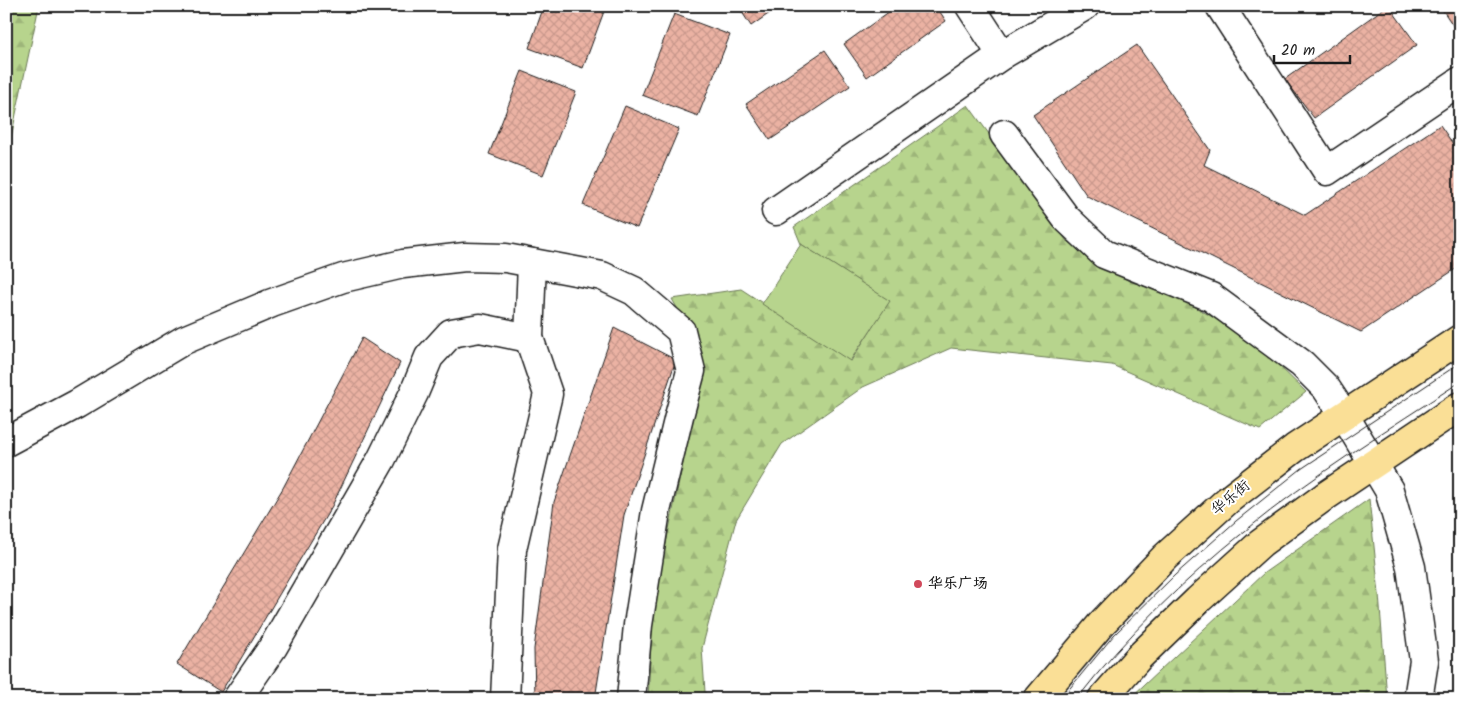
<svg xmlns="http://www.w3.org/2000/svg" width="1466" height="705" font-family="Kalam,'LXGW WenKai TC',sans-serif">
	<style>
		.forest { fill: url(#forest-firs); stroke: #6a7854 }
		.pitch { fill: #b7d48d; stroke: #6a7854 }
		.building { fill: url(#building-cross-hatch); stroke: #1c1c1c }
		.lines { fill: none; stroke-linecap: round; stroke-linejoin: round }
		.street-casing { stroke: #1c1c1c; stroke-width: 31 }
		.highway-casing { stroke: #1c1c1c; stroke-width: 31 }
		.street { stroke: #fff; stroke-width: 28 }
		.highway { stroke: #fadf96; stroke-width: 28 }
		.tram { stroke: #1c1c1c; stroke-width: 1 }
		.poi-dot { fill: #d1495b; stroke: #fff; stroke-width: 2 }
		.labels { text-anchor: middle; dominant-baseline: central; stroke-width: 4; stroke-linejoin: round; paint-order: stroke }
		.street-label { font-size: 15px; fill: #1c1c1c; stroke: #fff }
		.poi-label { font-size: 15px; font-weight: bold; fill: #1c1c1c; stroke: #fff; text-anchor: start }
	</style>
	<defs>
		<pattern id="forest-firs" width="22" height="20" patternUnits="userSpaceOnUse" patternTransform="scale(1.25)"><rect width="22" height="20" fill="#b7d48d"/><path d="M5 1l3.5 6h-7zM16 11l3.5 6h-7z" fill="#9db579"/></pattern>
		<pattern id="building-cross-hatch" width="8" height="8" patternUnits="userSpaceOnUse" patternTransform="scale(1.25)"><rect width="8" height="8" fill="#ebb2a3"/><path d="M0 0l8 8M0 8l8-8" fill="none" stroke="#c9988c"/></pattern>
	</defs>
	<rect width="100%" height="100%" fill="#fff"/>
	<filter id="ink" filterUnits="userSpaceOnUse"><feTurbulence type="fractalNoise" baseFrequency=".02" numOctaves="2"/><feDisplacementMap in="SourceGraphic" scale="10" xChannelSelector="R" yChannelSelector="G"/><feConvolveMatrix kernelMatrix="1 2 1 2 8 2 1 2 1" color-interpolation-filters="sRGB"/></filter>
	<g filter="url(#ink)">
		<g class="forest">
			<polygon points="6,6 39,6 6,161"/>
			<polygon points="968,105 1066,240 1129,281 1180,298 1221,322 1270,357 1306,392 1260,430 1112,365 951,348 863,387 782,444 736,520 702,648 705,692 708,699 648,699 653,605 687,444 702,352 672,299 741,289 851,361 889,301 801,244 794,227"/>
			<polygon points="1369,499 1379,594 1387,699 1129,699 1264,573"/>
		</g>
		<polygon class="pitch" points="801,244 890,301 850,361 762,304"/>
		<g class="building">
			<polygon points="544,6 606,6 583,68 529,48"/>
			<polygon points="738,6 780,6 751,26"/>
			<polygon points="897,6 936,6 946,21 867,77 844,44"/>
			<polygon points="1387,6 1389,6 1417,45 1314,118 1285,79"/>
			<polygon points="1440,6 1460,6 1460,22 1454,27"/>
			<polygon points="674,14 730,35 698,116 642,95"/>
			<polygon points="1137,45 1210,150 1204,165 1305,215 1440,125 1460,154 1460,266 1361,332 1087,196 1033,115"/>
			<polygon points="825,50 850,86 770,140 746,104"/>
			<polygon points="522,71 576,92 543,175 489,154"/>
			<polygon points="625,106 679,129 637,228 583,205"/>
			<polygon points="614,328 676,360 624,515 595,699 535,699 534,649 554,502"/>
			<polygon points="362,338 400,363 332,506 221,692 177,664 283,488"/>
			<polygon points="137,691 147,699 130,699"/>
		</g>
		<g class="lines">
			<defs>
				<g id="street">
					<polyline points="970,6 1002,55"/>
					<polyline points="1220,6 1327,171 1460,81"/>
					<polyline points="1004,134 1066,218 1104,254 1211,297 1302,364 1326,388 1344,415 1389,490 1411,567 1424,661 1418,699"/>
					<polyline points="776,211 1002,55 1085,6"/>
					<polyline points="6,442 77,404 184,340 272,303 343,278 403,264 465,257 506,258 602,276 634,291 681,331 691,371 679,416 656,511 638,625 631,699"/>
					<polyline points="237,699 273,647 381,460 414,393 429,357 451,333 480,328 529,338"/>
					<polyline points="505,699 512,549 548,394 529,338 532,263"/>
				</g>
				<g id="highway">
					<polyline points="1038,699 1102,623 1165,557 1228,500 1295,448 1460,339"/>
					<polyline points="1102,699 1139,657 1198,600 1261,543 1324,497 1460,406"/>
				</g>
			</defs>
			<use href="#street" class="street-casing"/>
			<use href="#highway" class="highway-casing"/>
			<use href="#street" class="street"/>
			<use href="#highway" class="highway"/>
			<g class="tram">
				<polyline points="1061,699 1114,635 1175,575 1236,521 1301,469 1460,363"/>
				<path d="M 1077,699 C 1125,637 1184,580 1245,531 C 1312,476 1387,430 1460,382"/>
			</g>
		</g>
	</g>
	<circle class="poi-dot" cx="918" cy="584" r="5"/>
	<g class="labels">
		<g class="street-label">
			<text transform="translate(1231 498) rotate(-40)">华乐街</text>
		</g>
		<g class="poi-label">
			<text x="928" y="584">华乐广场</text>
		</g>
	</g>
	<rect width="1466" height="705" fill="none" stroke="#fff" stroke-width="25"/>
	<rect x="12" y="12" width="1441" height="680" fill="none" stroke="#1c1c1c" stroke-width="2" filter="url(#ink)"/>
	<path d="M1274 55v8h76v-8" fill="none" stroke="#1c1c1c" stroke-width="2.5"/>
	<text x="1281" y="55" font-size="15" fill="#1c1c1c" stroke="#ffffff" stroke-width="4" paint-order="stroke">20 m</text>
</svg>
